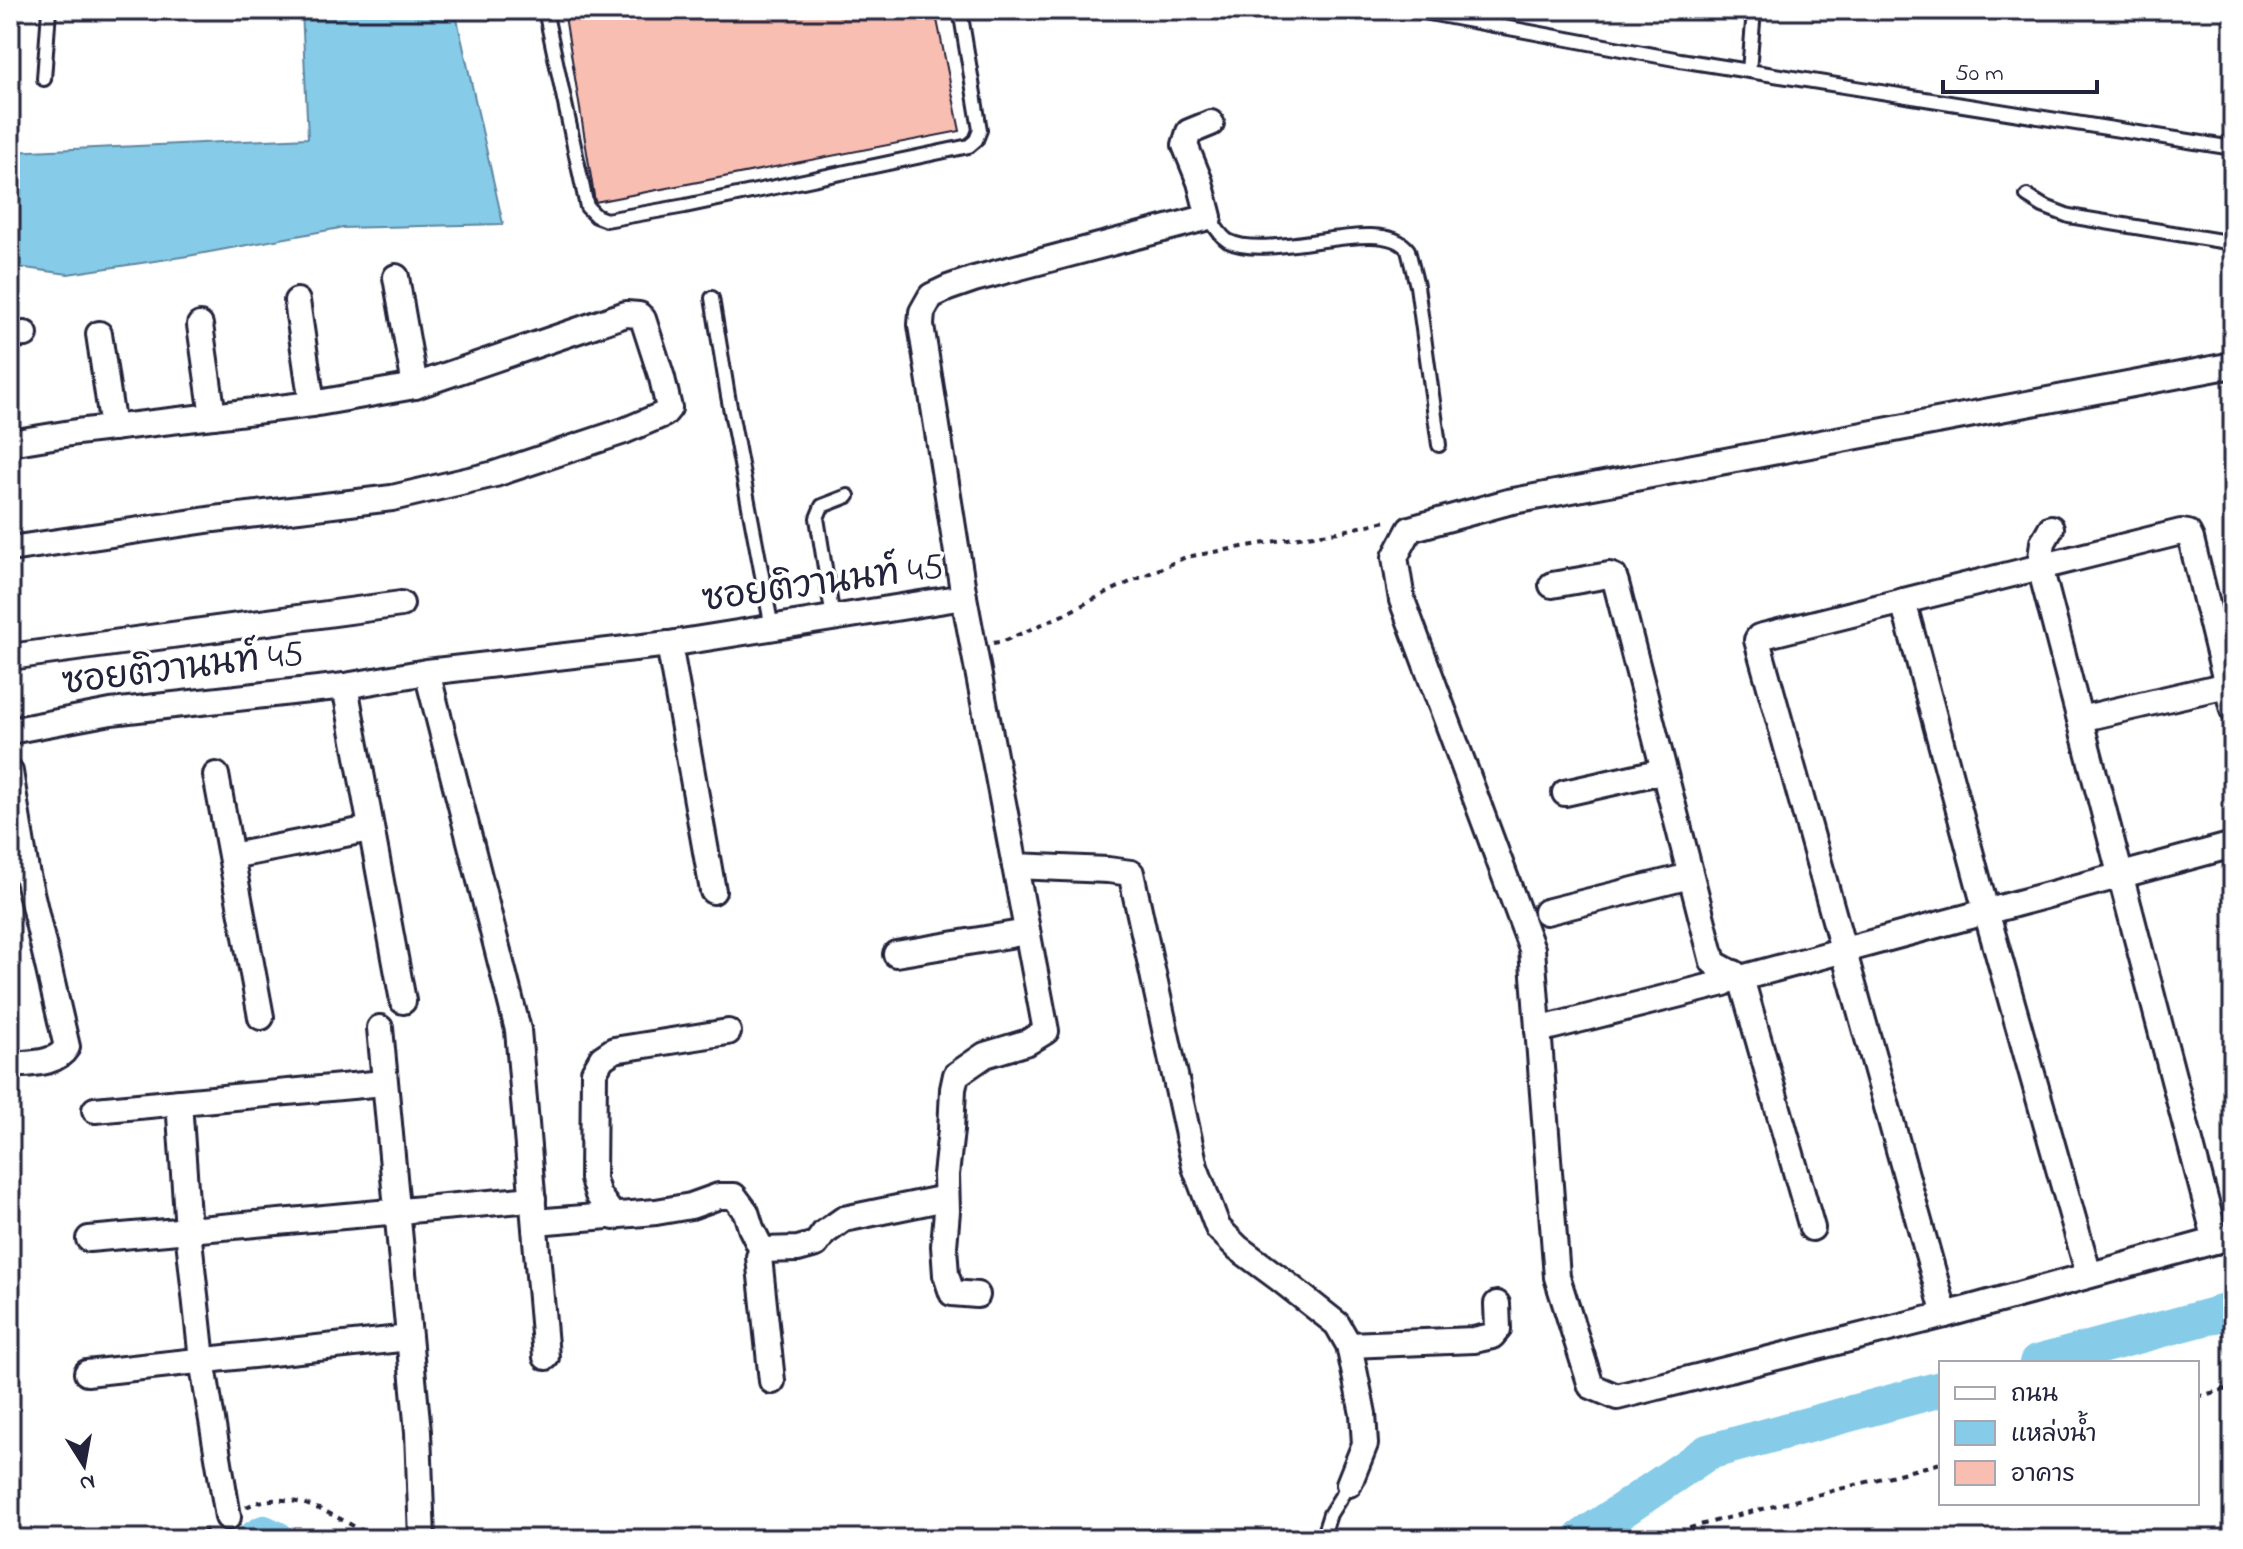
<svg xmlns="http://www.w3.org/2000/svg" width="2243" height="1549" font-family="'Indie Flower','Playpen Sans Thai',sans-serif">
	<style>
		.water { fill: #86cbe7; stroke: #5e87a2; stroke-width: 2 }
		.lines { fill: none; stroke-linecap: round; stroke-linejoin: round }
		.river { stroke: #86cbe7; stroke-width: 36 }
		.building { fill: #f8beb1; stroke: #22223b; stroke-width: 2 }
		.lane-casing { stroke: #22223b; stroke-width: 18 }
		.street-casing { stroke: #22223b; stroke-width: 30 }
		.path { stroke: #22223b; stroke-width: 4; stroke-dasharray: 6 6; stroke-linecap: butt }
		.lane { stroke: #fff; stroke-width: 12 }
		.street { stroke: #fff; stroke-width: 24 }
		.labels { text-anchor: middle; dominant-baseline: central; stroke-width: 7; stroke-linejoin: round; paint-order: stroke }
		.street-label { font-size: 36px; fill: #22223b; stroke: #fff }
	</style>
	<rect width="100%" height="100%" fill="#fff"/>
	<filter id="ink" filterUnits="userSpaceOnUse"><feTurbulence type="fractalNoise" baseFrequency=".0125" numOctaves="2"/><feDisplacementMap in="SourceGraphic" scale="16" xChannelSelector="R" yChannelSelector="G"/><feConvolveMatrix kernelMatrix="1 2 1 2 8 2 1 2 1" color-interpolation-filters="sRGB"/></filter>
	<g filter="url(#ink)">
		<polygon class="water" points="302,10 455,10 503,224 340,228 188,256 68,274 10,266 10,152 308,138"/>
		<g class="lines">
			<g class="river">
				<polyline points="2037,1363 2233,1310"/>
				<polyline points="254,1539 264,1533 277,1539"/>
				<polyline points="1580,1539 1708,1452 1941,1389"/>
			</g>
		</g>
		<polygon class="building" points="564,10 935,10 960,131 595,202"/>
		<g class="lines">
			<defs>
				<g id="lane">
					<polyline points="545,10 587,207 596,216 606,220 685,206 969,146 976,140 980,130 960,10"/>
					<polyline points="1413,10 1680,60 2233,148"/>
					<polyline points="1749,71 1754,10"/>
					<polyline points="44,79 49,10"/>
					<polyline points="2027,196 2043,206 2069,216 2233,243"/>
					<path d="M 1209,217 C 1214,225 1220,236 1228,241 C 1271,263 1382,213 1408,250 L 1417,286 L 1439,445"/>
					<polyline points="712,298 728,396 772,628"/>
					<polyline points="833,618 817,518 822,506 848,496"/>
					<polyline points="1322,1539 1330,1514 1349,1484"/>
				</g>
				<g id="street">
					<polyline points="396,277 415,386"/>
					<polyline points="297,301 312,404"/>
					<polyline points="99,334 113,428"/>
					<polyline points="10,335 25,334"/>
					<polyline points="2233,365 1508,502 1410,529 1395,557 1402,600 1532,949 1557,1277 1591,1386 1617,1397 1945,1315 2233,1236"/>
					<polyline points="10,443 77,432 213,416 200,325"/>
					<polyline points="2051,528 2043,542 2040,567 2216,1241"/>
					<polyline points="10,549 214,519 392,498 495,474 624,431 664,414 669,408 662,378 643,319 639,315 626,314 415,386 312,404 213,416"/>
					<polyline points="1552,585 1609,575 1614,577 1616,583 1713,962 1717,965 1741,978 1812,1228"/>
					<polyline points="964,597 921,325 922,312 931,296 948,288 974,279 1209,217 1200,182 1185,145 1189,132 1211,123"/>
					<polyline points="1903,601 1986,911 2089,1275"/>
					<polyline points="669,644 713,891"/>
					<polyline points="10,657 401,604"/>
					<polyline points="427,672 518,1030 546,1357"/>
					<polyline points="345,686 403,1001"/>
					<polyline points="2080,719 2227,685"/>
					<polyline points="10,731 111,712 345,686 427,672 669,644 964,597 1015,866 1108,870 1131,873 1195,1167 1218,1228 1238,1248 1280,1279 1337,1324 1349,1345 1363,1414 1365,1444 1349,1484"/>
					<path d="M 10,772 L 26,871 L 67,1047 C 56,1065 30,1063 10,1065"/>
					<polyline points="216,775 261,1017"/>
					<polyline points="1565,793 1663,771"/>
					<polyline points="232,856 370,829"/>
					<polyline points="1546,912 1690,876"/>
					<polyline points="896,954 1027,932"/>
					<polyline points="1741,978 2233,845"/>
					<polyline points="380,1028 418,1432 422,1539"/>
					<polyline points="1538,1030 1724,983 1734,973"/>
					<polyline points="179,1102 188,1230 202,1360 228,1517"/>
					<polyline points="95,1110 384,1083"/>
					<polyline points="614,1217 598,1195 593,1179 594,1072 602,1058 614,1050 728,1032"/>
					<polyline points="535,1222 656,1212 691,1206 719,1196 734,1196 746,1212 751,1228 762,1250 759,1257 772,1381"/>
					<polyline points="89,1239 533,1199"/>
					<polyline points="762,1250 798,1249 816,1244 824,1233 844,1219 946,1198"/>
					<polyline points="977,1295 952,1293 946,1275 944,1246 947,1211 946,1175 951,1130 953,1089 956,1075 985,1055 1028,1042 1046,1031 1015,866"/>
					<polyline points="1945,1315 1757,640 1759,637 2181,532 2188,533 2191,539 2233,710"/>
					<polyline points="1349,1345 1474,1340 1492,1336 1498,1329 1497,1304"/>
					<polyline points="87,1373 409,1338"/>
				</g>
			</defs>
			<use href="#lane" class="lane-casing"/>
			<use href="#street" class="street-casing"/>
			<g class="path">
				<polyline points="993,643 1004,641 1063,615 1108,592 1186,557 1299,537 1339,532 1390,520"/>
				<polyline points="2197,1397 2233,1387"/>
				<path d="M 246,1507 C 290,1485 338,1518 377,1539"/>
				<polyline points="192,1539 211,1527"/>
				<polyline points="1655,1539 1696,1526 1941,1463"/>
			</g>
			<use href="#lane" class="lane"/>
			<use href="#street" class="street"/>
		</g>
	</g>
	<g class="labels">
		<g class="street-label">
			<text transform="translate(823 585) rotate(-8)">ซอยติวานนท์ 45</text>
			<text transform="translate(183 670) rotate(-7)">ซอยติวานนท์ 45</text>
		</g>
	</g>
	<rect width="2243" height="1549" fill="none" stroke="#fff" stroke-width="40"/>
	<rect x="20" y="20" width="2203" height="1509" fill="none" stroke="#22223b" stroke-width="3" filter="url(#ink)"/>
	<rect x="1939" y="1361" width="260" height="144" fill="#ffffff" stroke="#a7a7b1" stroke-width="2"/>
	<rect x="1955" y="1387" width="40" height="12" fill="#ffffff" stroke="#a7a7b1" stroke-width="2"/>
	<text x="2011" y="1401" font-size="24" fill="#22223b">ถนน</text>
	<rect x="1955" y="1421" width="40" height="24" fill="#86cbe7" stroke="#a7a7b1" stroke-width="2"/>
	<text x="2011" y="1441" font-size="24" fill="#22223b">แหล่งน้ำ</text>
	<rect x="1955" y="1461" width="40" height="24" fill="#f8beb1" stroke="#a7a7b1" stroke-width="2"/>
	<text x="2011" y="1481" font-size="24" fill="#22223b">อาคาร</text>
	<g transform="translate(84 1465) rotate(169)" stroke="#ffffff" stroke-width="6" paint-order="stroke">
	<path d="M0-6L14 30L0 20L-14 30Z" fill="#22223b"/>
	<text y="-12" font-size="22" font-weight="bold" text-anchor="middle" fill="#22223b">N</text>
	</g>
	<path d="M1943 80v12h154v-12" fill="none" stroke="#22223b" stroke-width="4"/>
	<text x="1955" y="80" font-size="24" fill="#22223b" stroke="#ffffff" stroke-width="6" paint-order="stroke">50 m</text>
</svg>
